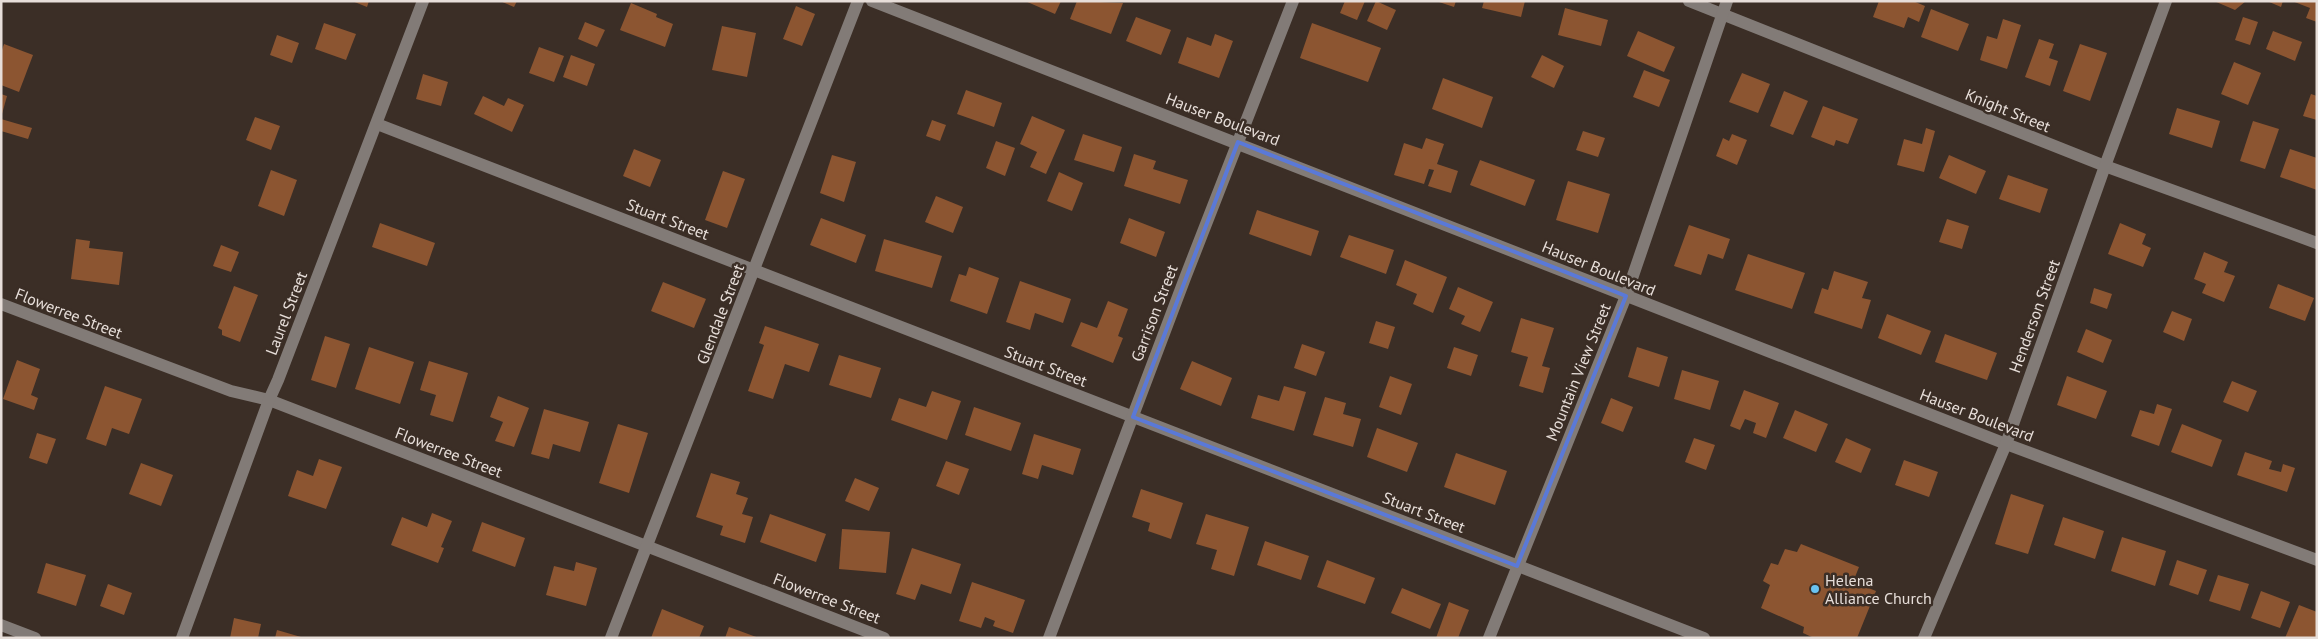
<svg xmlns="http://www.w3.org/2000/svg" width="2318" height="639" font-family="'PT Sans',sans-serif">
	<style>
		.building { fill: #8c5531 }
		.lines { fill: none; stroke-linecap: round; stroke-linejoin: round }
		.minor { stroke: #827b77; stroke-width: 12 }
		.marked { fill: none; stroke: #5a79d8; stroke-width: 4; stroke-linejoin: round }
		.poi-dot { fill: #6ac3f1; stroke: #3b2e26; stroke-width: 2 }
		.labels { text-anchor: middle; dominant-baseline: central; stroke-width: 5; stroke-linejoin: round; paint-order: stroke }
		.street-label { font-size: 16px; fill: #e7ded9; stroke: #3b2e26 }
		.poi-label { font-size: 16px; fill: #e7ded9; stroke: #3b2e26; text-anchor: start }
	</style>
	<rect width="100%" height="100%" fill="#3b2e26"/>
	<g class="building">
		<polygon points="352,1 369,1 367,7"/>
		<polygon points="500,1 517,1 514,7"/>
		<polygon points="1025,1 1061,1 1055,14"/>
		<polygon points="1077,1 1123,3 1111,34 1070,19"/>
		<polygon points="1345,1 1365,1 1357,20 1340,13"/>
		<polygon points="1376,1 1396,10 1387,30 1367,21"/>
		<polygon points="1436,1 1456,1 1454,7"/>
		<polygon points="1484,1 1525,1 1521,17 1482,8"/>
		<polygon points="1879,1 1913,1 1925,6 1919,22 1908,17 1904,28 1873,17"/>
		<polygon points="2214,1 2246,1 2235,10"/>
		<polygon points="2267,1 2283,1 2281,7"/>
		<polygon points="2292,1 2317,1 2317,22 2306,18 2310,8"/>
		<polygon points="631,3 657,14 656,17 673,24 665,47 620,30"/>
		<polygon points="796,6 815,14 802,46 783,39"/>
		<polygon points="1565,8 1608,20 1601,46 1558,35"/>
		<polygon points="1931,9 1969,24 1958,51 1921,37"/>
		<polygon points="1136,17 1171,30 1161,55 1126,41"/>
		<polygon points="2243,17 2258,22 2250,45 2235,40"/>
		<polygon points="2003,19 2021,25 2007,69 1980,60 1987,36 1997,39"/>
		<polygon points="585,22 605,30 597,47 578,39"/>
		<polygon points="324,23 356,34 346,60 315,49"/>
		<polygon points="1312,23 1381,48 1368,82 1300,58"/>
		<polygon points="722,26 756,33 747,77 712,70"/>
		<polygon points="1638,31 1675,47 1664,72 1627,56"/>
		<polygon points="2273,31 2302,42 2295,61 2266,49"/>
		<polygon points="1215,34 1233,41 1219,78 1178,63 1187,37 1211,46"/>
		<polygon points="277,35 299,43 292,63 270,55"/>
		<polygon points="2039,39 2054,44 2049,58 2058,61 2050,86 2025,77"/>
		<polygon points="4,44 33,55 19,92 1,85 1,53"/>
		<polygon points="2080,44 2107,53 2090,101 2063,91"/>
		<polygon points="539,47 564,56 554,82 529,73"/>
		<polygon points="571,55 595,64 587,86 563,77"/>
		<polygon points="1542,55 1564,66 1554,88 1531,77"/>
		<polygon points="2234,62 2261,73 2248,105 2221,94"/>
		<polygon points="1644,70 1670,80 1659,107 1633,97"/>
		<polygon points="1742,73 1770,84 1758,113 1729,102"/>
		<polygon points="423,74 448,82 441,106 416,99"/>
		<polygon points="1443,78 1493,97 1482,128 1432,109"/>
		<polygon points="966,90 1002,103 994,127 957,114"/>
		<polygon points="1784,91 1808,101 1793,135 1770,126"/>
		<polygon points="1,94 7,96 2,114 1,114"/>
		<polygon points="2311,94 2317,96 2317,120 2303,116"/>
		<polygon points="483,96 504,106 508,98 524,105 512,132 474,114"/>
		<polygon points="1823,106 1858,119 1848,144 1836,140 1834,146 1811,137"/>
		<polygon points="2177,108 2220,121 2212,148 2169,134"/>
		<polygon points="1032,116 1065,130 1046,174 1030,167 1037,152 1020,144"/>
		<polygon points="255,117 280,126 271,150 246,140"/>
		<polygon points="1,119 32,128 28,139 1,131"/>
		<polygon points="932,120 946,125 940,141 926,136"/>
		<polygon points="2253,121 2279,129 2265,169 2240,161"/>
		<polygon points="1926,128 1935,131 1924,172 1897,165 1904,139 1922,144"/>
		<polygon points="1583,131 1605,138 1598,157 1576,150"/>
		<polygon points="1083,134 1122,147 1114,172 1074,160"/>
		<polygon points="1732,134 1747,140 1737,165 1716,156 1723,138 1729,141"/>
		<polygon points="1426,138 1444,144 1437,164 1458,171 1451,193 1428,186 1434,170 1429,169 1424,184 1394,175 1404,143 1422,149"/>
		<polygon points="996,141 1015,148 1005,176 986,168"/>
		<polygon points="634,149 661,160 650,187 623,176"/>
		<polygon points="2290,149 2317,158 2317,190 2280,177"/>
		<polygon points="1134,154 1156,161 1153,169 1188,180 1180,204 1124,186"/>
		<polygon points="832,155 856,162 844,202 820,193"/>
		<polygon points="1949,155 1986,171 1976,194 1939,178"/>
		<polygon points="1480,160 1535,180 1525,206 1470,185"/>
		<polygon points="271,170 297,180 284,216 258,206"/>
		<polygon points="723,171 745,179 727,228 705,220"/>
		<polygon points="1059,172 1083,183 1072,211 1047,201"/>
		<polygon points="2008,175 2048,189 2040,213 1999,199"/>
		<polygon points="1568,181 1610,194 1598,233 1556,220"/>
		<polygon points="936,196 963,207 953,233 925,222"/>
		<polygon points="1257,210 1319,231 1311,256 1249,234"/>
		<polygon points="821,218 866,235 856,263 810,245"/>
		<polygon points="1129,218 1165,232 1156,257 1120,243"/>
		<polygon points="1947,219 1969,226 1962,249 1939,242"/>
		<polygon points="380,223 435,243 427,266 372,247"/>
		<polygon points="2120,223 2146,234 2142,244 2151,248 2143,267 2108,254"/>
		<polygon points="1689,225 1730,239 1723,259 1708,254 1701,275 1674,266"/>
		<polygon points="1349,235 1394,250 1386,274 1340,257"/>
		<polygon points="76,239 90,241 89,248 123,252 119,285 71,279"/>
		<polygon points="884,239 942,256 932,288 875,271"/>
		<polygon points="221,245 239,252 231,272 213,266"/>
		<polygon points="2204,252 2228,262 2224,272 2235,276 2224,302 2202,293 2206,284 2194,279"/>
		<polygon points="1748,254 1805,273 1792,309 1735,290"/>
		<polygon points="1405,260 1447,277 1433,313 1413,304 1417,294 1396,285"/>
		<polygon points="969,267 999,278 987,314 950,301 959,274 966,276"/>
		<polygon points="1834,271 1868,282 1862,298 1871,300 1862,329 1814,313 1822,288 1828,290"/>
		<polygon points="1020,281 1071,299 1063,323 1035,313 1030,330 1006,322"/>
		<polygon points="663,282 706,299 694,328 651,311"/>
		<polygon points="2278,284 2314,298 2305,321 2269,308"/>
		<polygon points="234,286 258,295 240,342 222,335 222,330 218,328"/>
		<polygon points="1458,287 1493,302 1480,332 1461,324 1465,316 1449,309"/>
		<polygon points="2094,288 2112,294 2107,309 2090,303"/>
		<polygon points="1108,301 1128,309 1118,336 1123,338 1113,363 1071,346 1081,322 1097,328"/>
		<polygon points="2172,311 2192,319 2184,341 2163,332"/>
		<polygon points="1887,314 1931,331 1921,355 1878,338"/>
		<polygon points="1521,318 1554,328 1542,366 1550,368 1543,393 1519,386 1528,357 1511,352"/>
		<polygon points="1376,321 1395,327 1388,349 1369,343"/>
		<polygon points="765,326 819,344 809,372 785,364 773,399 748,391 764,345 759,343"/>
		<polygon points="2086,329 2112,340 2103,363 2077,352"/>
		<polygon points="1945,334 1997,353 1987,380 1935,362"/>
		<polygon points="325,336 350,344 336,388 311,380"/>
		<polygon points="1302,344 1325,352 1316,376 1294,368"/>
		<polygon points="369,347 414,362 400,404 355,389"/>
		<polygon points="1454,347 1478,355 1471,376 1447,368"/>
		<polygon points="1637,347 1668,357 1659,387 1628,377"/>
		<polygon points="839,355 881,368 871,398 829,385"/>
		<polygon points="17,360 40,369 31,395 38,398 34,410 3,399"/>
		<polygon points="429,361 468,373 453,422 430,415 436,395 420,390"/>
		<polygon points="1192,361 1232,378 1221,406 1180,389"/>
		<polygon points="1682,370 1719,381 1710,410 1674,399"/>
		<polygon points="1390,376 1412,384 1401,415 1379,407"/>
		<polygon points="2067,376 2107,391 2096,419 2057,405"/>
		<polygon points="2232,381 2257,391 2248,412 2223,402"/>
		<polygon points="105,386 142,399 129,434 112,428 106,446 86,439"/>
		<polygon points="1284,386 1306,392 1294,431 1251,418 1258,395 1279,401"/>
		<polygon points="1744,390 1779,403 1766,438 1753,433 1756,423 1745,419 1740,430 1730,426"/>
		<polygon points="932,391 961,401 947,440 891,420 899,398 926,407"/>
		<polygon points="498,396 529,408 514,447 495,441 503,422 490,417"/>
		<polygon points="1325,397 1346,403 1343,414 1361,419 1353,447 1313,435"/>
		<polygon points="1611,398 1633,407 1623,432 1601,423"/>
		<polygon points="2157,404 2172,409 2159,446 2131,436 2140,410 2154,414"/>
		<polygon points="974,407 1021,423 1011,451 965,435"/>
		<polygon points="544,409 589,422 580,452 553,444 549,459 531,454"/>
		<polygon points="1795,410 1828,424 1816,452 1783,438"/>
		<polygon points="618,424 648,433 629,493 599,483"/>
		<polygon points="2182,424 2222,440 2212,467 2171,452"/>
		<polygon points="1377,428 1418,443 1407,472 1367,457"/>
		<polygon points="37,433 56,439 47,464 29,458"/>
		<polygon points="1034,434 1081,449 1073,475 1042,465 1038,479 1022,474"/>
		<polygon points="1694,438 1715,445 1706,470 1685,462"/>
		<polygon points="1846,438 1871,449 1861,473 1835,462"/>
		<polygon points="2245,452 2272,461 2269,469 2281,472 2283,464 2295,468 2287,492 2237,475"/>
		<polygon points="1456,453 1507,471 1495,505 1444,487"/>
		<polygon points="319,459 342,467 326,509 288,496 297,470 313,476"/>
		<polygon points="1904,460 1938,472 1929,497 1895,485"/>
		<polygon points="946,461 969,469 959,495 936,486"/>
		<polygon points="141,463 173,475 161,506 129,494"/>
		<polygon points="711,473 740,482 736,494 748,498 742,514 753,517 745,543 720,535 723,526 696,517"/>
		<polygon points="855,478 879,488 869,511 845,501"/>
		<polygon points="1141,489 1183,503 1171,539 1148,531 1150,523 1132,517"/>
		<polygon points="2011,494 2044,505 2028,554 1995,544"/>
		<polygon points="432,513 452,521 441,547 444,548 438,563 391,545 402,517 427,527"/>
		<polygon points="770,514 826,534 816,562 760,542"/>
		<polygon points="1206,514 1249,527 1234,576 1211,569 1217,550 1196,544"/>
		<polygon points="2063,517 2104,531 2095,559 2054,545"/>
		<polygon points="482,522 525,538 515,567 472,551"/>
		<polygon points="842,529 890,532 886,573 839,569"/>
		<polygon points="2122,537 2166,551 2155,586 2111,571"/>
		<polygon points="1265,541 1309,556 1301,580 1257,565"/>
		<polygon points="1801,544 1859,567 1853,582 1876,591 1857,638 1814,638 1803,633 1804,627 1761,608 1770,585 1763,581 1771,563 1778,565 1785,549 1797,552"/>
		<polygon points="912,548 961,564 951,594 921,584 915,600 896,594"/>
		<polygon points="1327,560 1375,578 1365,604 1317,587"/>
		<polygon points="2177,560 2207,570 2198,595 2169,585"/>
		<polygon points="576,562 597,568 586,606 546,595 554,566 574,571"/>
		<polygon points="46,563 86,575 76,606 37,593"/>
		<polygon points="2218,575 2249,584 2240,611 2209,601"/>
		<polygon points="972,582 1025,600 1013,633 993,626 995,621 985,617 981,628 959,621"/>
		<polygon points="108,584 132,593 124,615 100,606"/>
		<polygon points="1402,588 1441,604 1430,629 1391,613"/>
		<polygon points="2261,591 2290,602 2280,628 2251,618"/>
		<polygon points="1449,602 1469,610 1458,638 1436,638"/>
		<polygon points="2299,605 2317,612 2317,638 2285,638"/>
		<polygon points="662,609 704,626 699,638 651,638"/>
		<polygon points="234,618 261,624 258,638 230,638"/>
		<polygon points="729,627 759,638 725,638"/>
		<polygon points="277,630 301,637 301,638 275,638"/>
	</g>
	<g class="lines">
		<g class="minor">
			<polyline points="872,1 2006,444 2317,560"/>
			<polyline points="1689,1 2105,166 2317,243"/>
			<polyline points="377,124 1704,638"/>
			<polyline points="1,304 231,391 269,400 884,638"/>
			<polyline points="1,625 35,638"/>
			<polyline points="182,638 269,400 278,380 423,1"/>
			<polyline points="611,638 858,1"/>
			<polyline points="1049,638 1185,278 1293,1"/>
			<polyline points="1489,638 1626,296 1727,1"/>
			<polyline points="1924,638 2006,444 2105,166 2166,1"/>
		</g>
	</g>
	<path class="marked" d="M 1238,142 L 1626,296 L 1517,566 L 1133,417 Z"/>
	<circle class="poi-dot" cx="1815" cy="589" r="5"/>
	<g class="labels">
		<g class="street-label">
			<text transform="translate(2008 110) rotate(22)">Knight Street</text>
			<text transform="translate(1223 119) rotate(21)">Hauser Boulevard</text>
			<text transform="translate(668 219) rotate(21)">Stuart Street</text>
			<text transform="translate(1599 268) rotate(22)">Hauser Boulevard</text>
			<text transform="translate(69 313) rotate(21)">Flowerree Street</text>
			<text transform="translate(286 313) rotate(-69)">Laurel Street</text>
			<text transform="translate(1154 313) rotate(-69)">Garrison Street</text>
			<text transform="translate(720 314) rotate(-69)">Glendale Street</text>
			<text transform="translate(2034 316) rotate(-70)">Henderson Street</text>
			<text transform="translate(1046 366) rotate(21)">Stuart Street</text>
			<text transform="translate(1578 372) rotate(-68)">Mountain View Street</text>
			<text transform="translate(1977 415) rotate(21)">Hauser Boulevard</text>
			<text transform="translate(449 452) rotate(21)">Flowerree Street</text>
			<text transform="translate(1424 512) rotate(21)">Stuart Street</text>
			<text transform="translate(827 598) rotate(21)">Flowerree Street</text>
		</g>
		<g class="poi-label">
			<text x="1825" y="580">Helena<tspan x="1825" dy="18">Alliance Church</tspan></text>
		</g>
	</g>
	<rect width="2318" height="639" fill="none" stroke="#e7ded9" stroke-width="5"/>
</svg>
